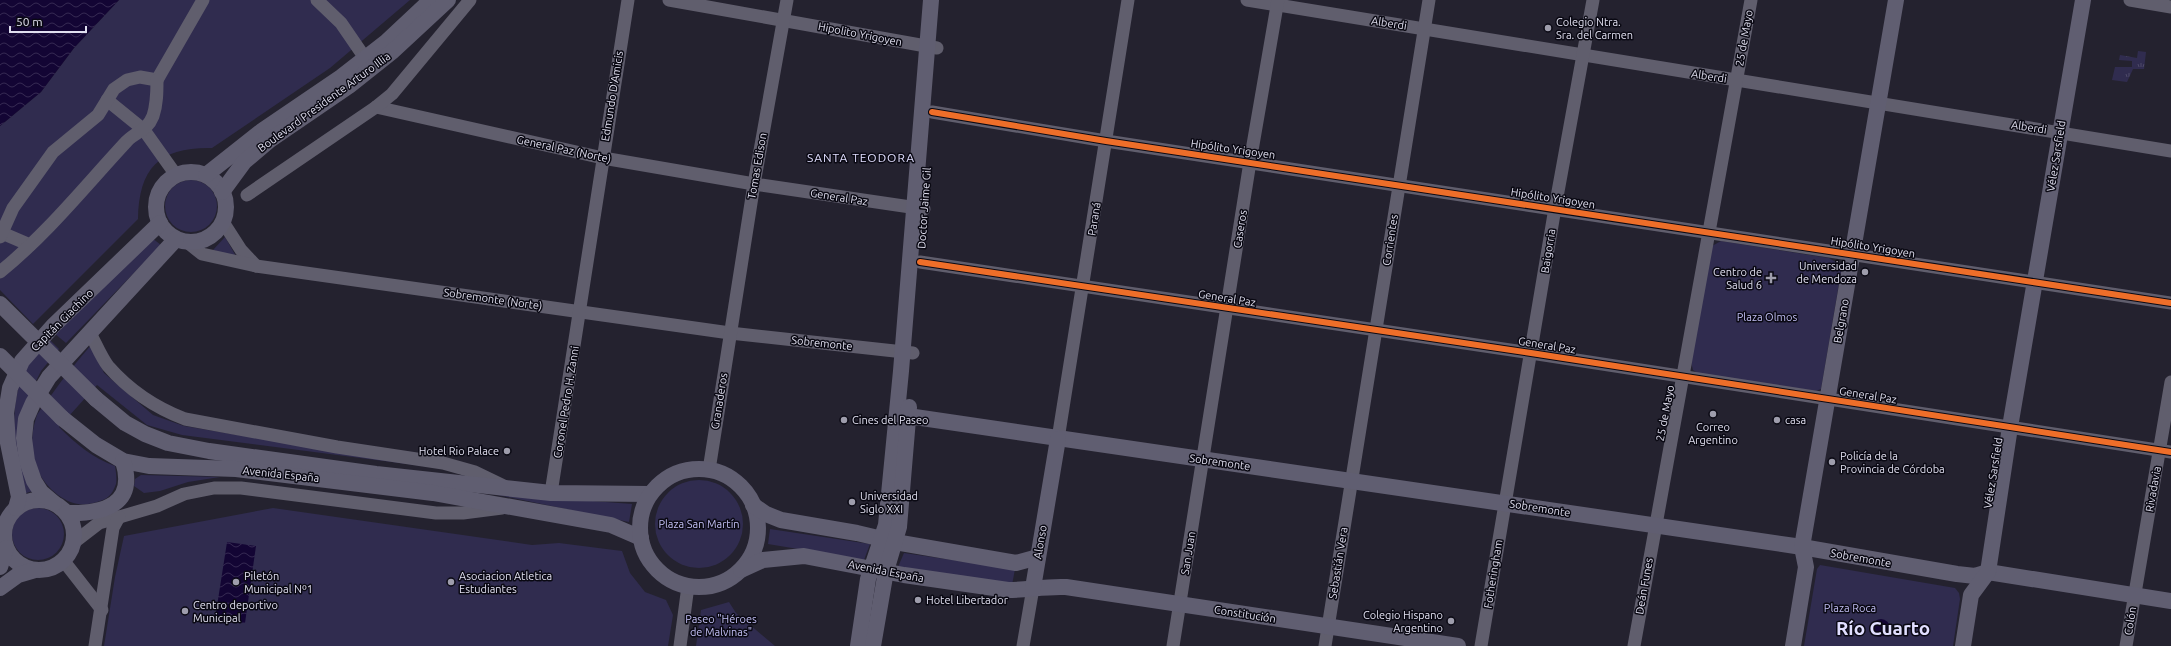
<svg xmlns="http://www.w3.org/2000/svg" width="2171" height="646" font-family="Ubuntu,sans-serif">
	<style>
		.grass { fill: url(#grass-tufts) }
		.park { fill: #302c4f }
		.water { fill: url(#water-waves) }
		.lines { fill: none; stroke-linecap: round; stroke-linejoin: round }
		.minor { stroke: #605e6d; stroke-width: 13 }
		.major { stroke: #605e71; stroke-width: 16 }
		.major-bridge { stroke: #605e71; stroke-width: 16 }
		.cycleway-casing { stroke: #0a0913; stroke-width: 8 }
		.cycleway { stroke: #ee6e29; stroke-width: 6 }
		.poi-dot { fill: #9e9dac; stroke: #0a0913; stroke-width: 1.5 }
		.labels { text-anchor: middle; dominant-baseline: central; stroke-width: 3; stroke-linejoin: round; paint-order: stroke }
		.poi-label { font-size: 11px; fill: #e0dfef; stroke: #0a0913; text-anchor: start }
		.street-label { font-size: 11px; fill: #e0dfef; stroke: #0a0913 }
		.park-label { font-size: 11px; fill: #c1bef2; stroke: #0a0913 }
		.neighbourhood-label { font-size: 12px; letter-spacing: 1px; fill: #e1dfff; stroke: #0a0913 }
		.town-label { font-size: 19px; font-weight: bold; fill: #e1dfff; stroke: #0a0913 }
	</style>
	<defs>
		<pattern id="grass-tufts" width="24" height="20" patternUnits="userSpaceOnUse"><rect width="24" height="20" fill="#302c4f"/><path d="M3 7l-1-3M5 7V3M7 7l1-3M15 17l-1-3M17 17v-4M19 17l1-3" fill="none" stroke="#4e4a69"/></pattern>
		<pattern id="water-waves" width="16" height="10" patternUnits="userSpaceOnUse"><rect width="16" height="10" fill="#130534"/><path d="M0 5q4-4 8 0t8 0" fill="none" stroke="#352952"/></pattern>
	</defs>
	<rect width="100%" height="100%" fill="#24222f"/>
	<polygon class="grass" points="2138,51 2146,52 2144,69 2133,69 2127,82 2112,80 2115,67 2132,67 2132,61 2119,60 2120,55 2137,58"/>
	<g class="park">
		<path d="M 119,0 L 410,0 L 330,68 L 212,148 C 160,147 139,167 138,219 L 33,324 L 0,290 L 0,126 L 41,92 L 74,48 Z"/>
		<circle cx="191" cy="206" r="26"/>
		<polygon points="225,237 237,258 213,250"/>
		<polygon points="152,238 161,245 66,343 54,333"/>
		<polygon points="1721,241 1829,258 1842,266 1821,389 1816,391 1699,374 1693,370 1691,362 1712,246"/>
		<path d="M 48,338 L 59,349 L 41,371 L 23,407 L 33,491 L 23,494 C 15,449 5,400 31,359 C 36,351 43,345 48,338 Z"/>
		<path d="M 91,345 L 104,373 L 153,415 L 184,426 L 438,468 L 182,435 L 147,425 L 97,385 L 59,427 C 76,444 93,458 115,466 C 116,472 117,479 116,484 C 112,495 108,499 97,502 C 81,507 71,504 58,495 C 33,476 27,447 36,418 C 37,413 42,408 46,403 C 59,383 75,364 91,345 Z"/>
		<polygon points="141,475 220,477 188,482 160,491 144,493 134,486 135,479"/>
		<circle cx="699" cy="524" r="44"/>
		<polygon points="488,493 632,504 629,522"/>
		<circle cx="38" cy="534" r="26"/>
		<polygon points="273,508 532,545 559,543 622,551 630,573 645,592 666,600 673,615 668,646 104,646 115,577 124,536"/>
		<polygon points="770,529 870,544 864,560 768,544"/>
		<polygon points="904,553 1015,569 1012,585 898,567"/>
		<polygon points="1820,565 1955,588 1959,593 1960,599 1953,646 1804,646 1817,569"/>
		<polygon points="729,602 736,613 775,646 696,646 701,610"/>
	</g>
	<g class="water">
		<polygon points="0,0 119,0 74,48 41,92 0,126"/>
		<polygon points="227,542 256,546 245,623 215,619"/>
		<circle cx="1881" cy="628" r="9"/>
	</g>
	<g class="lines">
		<g class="minor">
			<polyline points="317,0 341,23 365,58"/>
			<polyline points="669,0 937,48"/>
			<polyline points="1247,0 2171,151"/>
			<polyline points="2130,0 2171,7"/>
			<polyline points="107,100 144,130 176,175"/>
			<polyline points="376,107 603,158 754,184 924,209"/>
			<polyline points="932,112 1106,141 2171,303"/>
			<polyline points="247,195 376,107 392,94 470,0"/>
			<polyline points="223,222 241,250 256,266"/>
			<polyline points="2,233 30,245"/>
			<polyline points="0,237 13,208 53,152 98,115 114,89 127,80 140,77 157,80 203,0"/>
			<polyline points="187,242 202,254 256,266 730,333 913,353"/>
			<polyline points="920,262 1531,353 2171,452"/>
			<path d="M 0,272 C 48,233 86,185 127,141 C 137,131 147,131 153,116 C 157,104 157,92 157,80"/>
			<path d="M 90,333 C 96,344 101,357 108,366 C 129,390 156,408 185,419 L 337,447 L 443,463 L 475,472 L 504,486"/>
			<polyline points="1058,439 1128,0"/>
			<polyline points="709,470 754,184 787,0"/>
			<polyline points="551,493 628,0"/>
			<polyline points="73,543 99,523 157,506 184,494 214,488 241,488 436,513 463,513 502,508"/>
			<polyline points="63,560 102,610"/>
			<polyline points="95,646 113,528 119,517"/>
			<polyline points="680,646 688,586"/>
			<polyline points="1023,646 1033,588"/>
			<polyline points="1173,646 1250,162 1278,0"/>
			<polyline points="1325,646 1429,0"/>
			<polyline points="1481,646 1555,208 1593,0"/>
			<polyline points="1634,646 1751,0"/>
			<polyline points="2126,646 2171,382"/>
		</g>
		<g class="major">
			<circle cx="191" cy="207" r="35"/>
			<polyline points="206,175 263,130 341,77 386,42 431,0"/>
			<polyline points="222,192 244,162 270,140 349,86 393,51 448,0"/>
			<polyline points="96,399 125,423 145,434 168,443 209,451 376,474 551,493 650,494"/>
			<polyline points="908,416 1802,547 1957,574 1975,576 1988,572 2171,601"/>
			<polyline points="62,418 96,445 123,461 149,466 236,469 433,493 611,525 641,538"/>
			<circle cx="699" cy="528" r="59"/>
			<circle cx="39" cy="535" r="35"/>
			<polyline points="54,503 41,492 34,481 27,461 24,438 26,419 33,403 49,377 176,239"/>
			<polyline points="753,505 766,514 781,520 857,533 895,542 1016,563 1038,557"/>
			<polyline points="16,508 19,497 8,443 6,413 10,388 22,361 53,326 160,223"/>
			<path d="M 67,513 C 103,514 137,505 123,461"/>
			<polyline points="0,567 6,548"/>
			<path d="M 741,570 L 763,560 L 804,556 L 904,575 L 1008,590 C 1027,590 1046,586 1066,587 L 1458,646"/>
			<polyline points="0,588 18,575 35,570"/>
			<polyline points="1033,588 1058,439"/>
			<polyline points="858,646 868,579 886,525 901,371 931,0"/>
			<polyline points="873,646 886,571 899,527 909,407"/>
			<polyline points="1793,646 1806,567 1802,547 1896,0"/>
			<polyline points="1963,646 1971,595 1988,572 2010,427 2083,0"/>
		</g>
		<g class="major-bridge">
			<polyline points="0,304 96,399"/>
			<polyline points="0,356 62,418"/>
		</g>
		<defs>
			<g id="cycleway">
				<polyline points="932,112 1106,141 2171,303"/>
				<polyline points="920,262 1531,353 2171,452"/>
			</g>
		</defs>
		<use href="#cycleway" class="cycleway-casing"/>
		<use href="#cycleway" class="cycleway"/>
	</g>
	<g class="poi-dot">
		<circle cx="1548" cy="28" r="4"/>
		<circle cx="1865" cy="272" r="4"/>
		<path d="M1769 272h4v4h4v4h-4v4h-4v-4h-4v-4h4z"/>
		<circle cx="1713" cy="414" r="4"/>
		<circle cx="844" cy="420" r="4"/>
		<circle cx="1777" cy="420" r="4"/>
		<circle cx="507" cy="451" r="4"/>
		<circle cx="1832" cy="462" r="4"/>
		<circle cx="852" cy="502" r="4"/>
		<circle cx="236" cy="582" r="4"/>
		<circle cx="451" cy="582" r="4"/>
		<circle cx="918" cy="600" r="4"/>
		<circle cx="185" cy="611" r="4"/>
		<circle cx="1451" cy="621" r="4"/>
	</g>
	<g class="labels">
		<g class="poi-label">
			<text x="1556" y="22">Colegio Ntra.<tspan x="1556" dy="13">Sra. del Carmen</tspan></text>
			<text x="1857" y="266" text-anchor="end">Universidad<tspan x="1857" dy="13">de Mendoza</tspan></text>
			<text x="1762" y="272" text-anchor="end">Centro de<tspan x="1762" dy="13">Salud 6</tspan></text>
			<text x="852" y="420">Cines del Paseo</text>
			<text x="1785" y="420">casa</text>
			<text x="1713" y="427" text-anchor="middle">Correo<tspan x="1713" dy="13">Argentino</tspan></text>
			<text x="499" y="451" text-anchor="end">Hotel Rio Palace</text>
			<text x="1840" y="456">Policía de la<tspan x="1840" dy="13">Provincia de Córdoba</tspan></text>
			<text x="860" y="496">Universidad<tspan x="860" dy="13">Siglo XXI</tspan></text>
			<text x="244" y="576">Piletón<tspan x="244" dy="13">Municipal Nº1</tspan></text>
			<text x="459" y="576">Asociacion Atletica<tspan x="459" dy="13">Estudiantes</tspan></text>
			<text x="926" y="600">Hotel Libertador</text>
			<text x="193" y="605">Centro deportivo<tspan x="193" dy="13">Municipal</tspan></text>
			<text x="1443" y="615" text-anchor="end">Colegio Hispano<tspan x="1443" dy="13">Argentino</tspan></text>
		</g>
		<g class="street-label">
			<text transform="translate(1389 23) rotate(9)">Alberdi</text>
			<text transform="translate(860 34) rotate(11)">Hipolito Yrigoyen</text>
			<text transform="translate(1744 38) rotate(-80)">25 de Mayo</text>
			<text transform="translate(1709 76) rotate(9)">Alberdi</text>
			<text transform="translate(612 96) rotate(-81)">Edmundo D'Amicis</text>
			<text transform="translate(324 102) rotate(-36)">Boulevard Presidente Arturo Illia</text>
			<text transform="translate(2029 127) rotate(9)">Alberdi</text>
			<text transform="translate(564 149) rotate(12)">General Paz (Norte)</text>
			<text transform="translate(1233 149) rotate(8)">Hipólito Yrigoyen</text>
			<text transform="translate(2056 156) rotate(-81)">Vélez Sarsfield</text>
			<text transform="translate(757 166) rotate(-80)">Tomas Edison</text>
			<text transform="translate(839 197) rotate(9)">General Paz</text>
			<text transform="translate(1553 198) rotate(9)">Hipólito Yrigoyen</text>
			<text transform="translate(924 208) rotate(-86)">Doctor Jaime Gil</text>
			<text transform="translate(1094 219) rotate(-81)">Paraná</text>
			<text transform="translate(1240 229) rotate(-81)">Caseros</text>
			<text transform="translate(1390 240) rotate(-81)">Corrientes</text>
			<text transform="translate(1873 247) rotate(9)">Hipólito Yrigoyen</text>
			<text transform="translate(1548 251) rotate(-81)">Baigorria</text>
			<text transform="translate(1227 298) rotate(9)">General Paz</text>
			<text transform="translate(493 299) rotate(8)">Sobremonte (Norte)</text>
			<text transform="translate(62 320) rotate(-45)">Capitán Giachino</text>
			<text transform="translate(1841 321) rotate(-80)">Belgrano</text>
			<text transform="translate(822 343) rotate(6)">Sobremonte</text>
			<text transform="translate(1547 345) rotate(9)">General Paz</text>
			<text transform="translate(1868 395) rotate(9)">General Paz</text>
			<text transform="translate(719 401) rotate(-81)">Granaderos</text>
			<text transform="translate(566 402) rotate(-81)">Coronel Pedro H. Zanni</text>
			<text transform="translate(1665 413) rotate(-79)">25 de Mayo</text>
			<text transform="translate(1220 462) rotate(8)">Sobremonte</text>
			<text transform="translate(1993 473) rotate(-81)">Vélez Sarsfield</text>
			<text transform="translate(281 474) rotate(6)">Avenida España</text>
			<text transform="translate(2153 489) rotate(-80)">Rivadavia</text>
			<text transform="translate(1540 508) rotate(9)">Sobremonte</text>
			<text transform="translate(1040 542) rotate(-80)">Alonso</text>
			<text transform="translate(1188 553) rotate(-81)">San Juan</text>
			<text transform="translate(1861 558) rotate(10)">Sobremonte</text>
			<text transform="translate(1338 563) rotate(-81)">Sebastián Vera</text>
			<text transform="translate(886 571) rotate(11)">Avenida España</text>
			<text transform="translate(1493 574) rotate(-81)">Fotheringham</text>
			<text transform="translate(1644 586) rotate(-80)">Deán Funes</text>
			<text transform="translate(1245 614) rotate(9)">Constitución</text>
			<text transform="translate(2130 621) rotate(-81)">Colón</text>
		</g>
		<g class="park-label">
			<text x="1767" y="317">Plaza Olmos</text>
			<text x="699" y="524">Plaza San Martín</text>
			<text x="1850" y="608">Plaza Roca</text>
			<text x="721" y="619">Paseo "Héroes<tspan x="721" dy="13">de Malvinas"</tspan></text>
		</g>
		<g class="neighbourhood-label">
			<text x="861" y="157">SANTA TEODORA</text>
		</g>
		<g class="town-label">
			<text x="1883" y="628">Río Cuarto</text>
		</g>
	</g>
	<path d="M10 26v6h76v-6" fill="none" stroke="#e0dfef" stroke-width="2"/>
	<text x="16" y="26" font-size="12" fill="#e0dfef" stroke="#0a0913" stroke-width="3" paint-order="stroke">50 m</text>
</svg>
